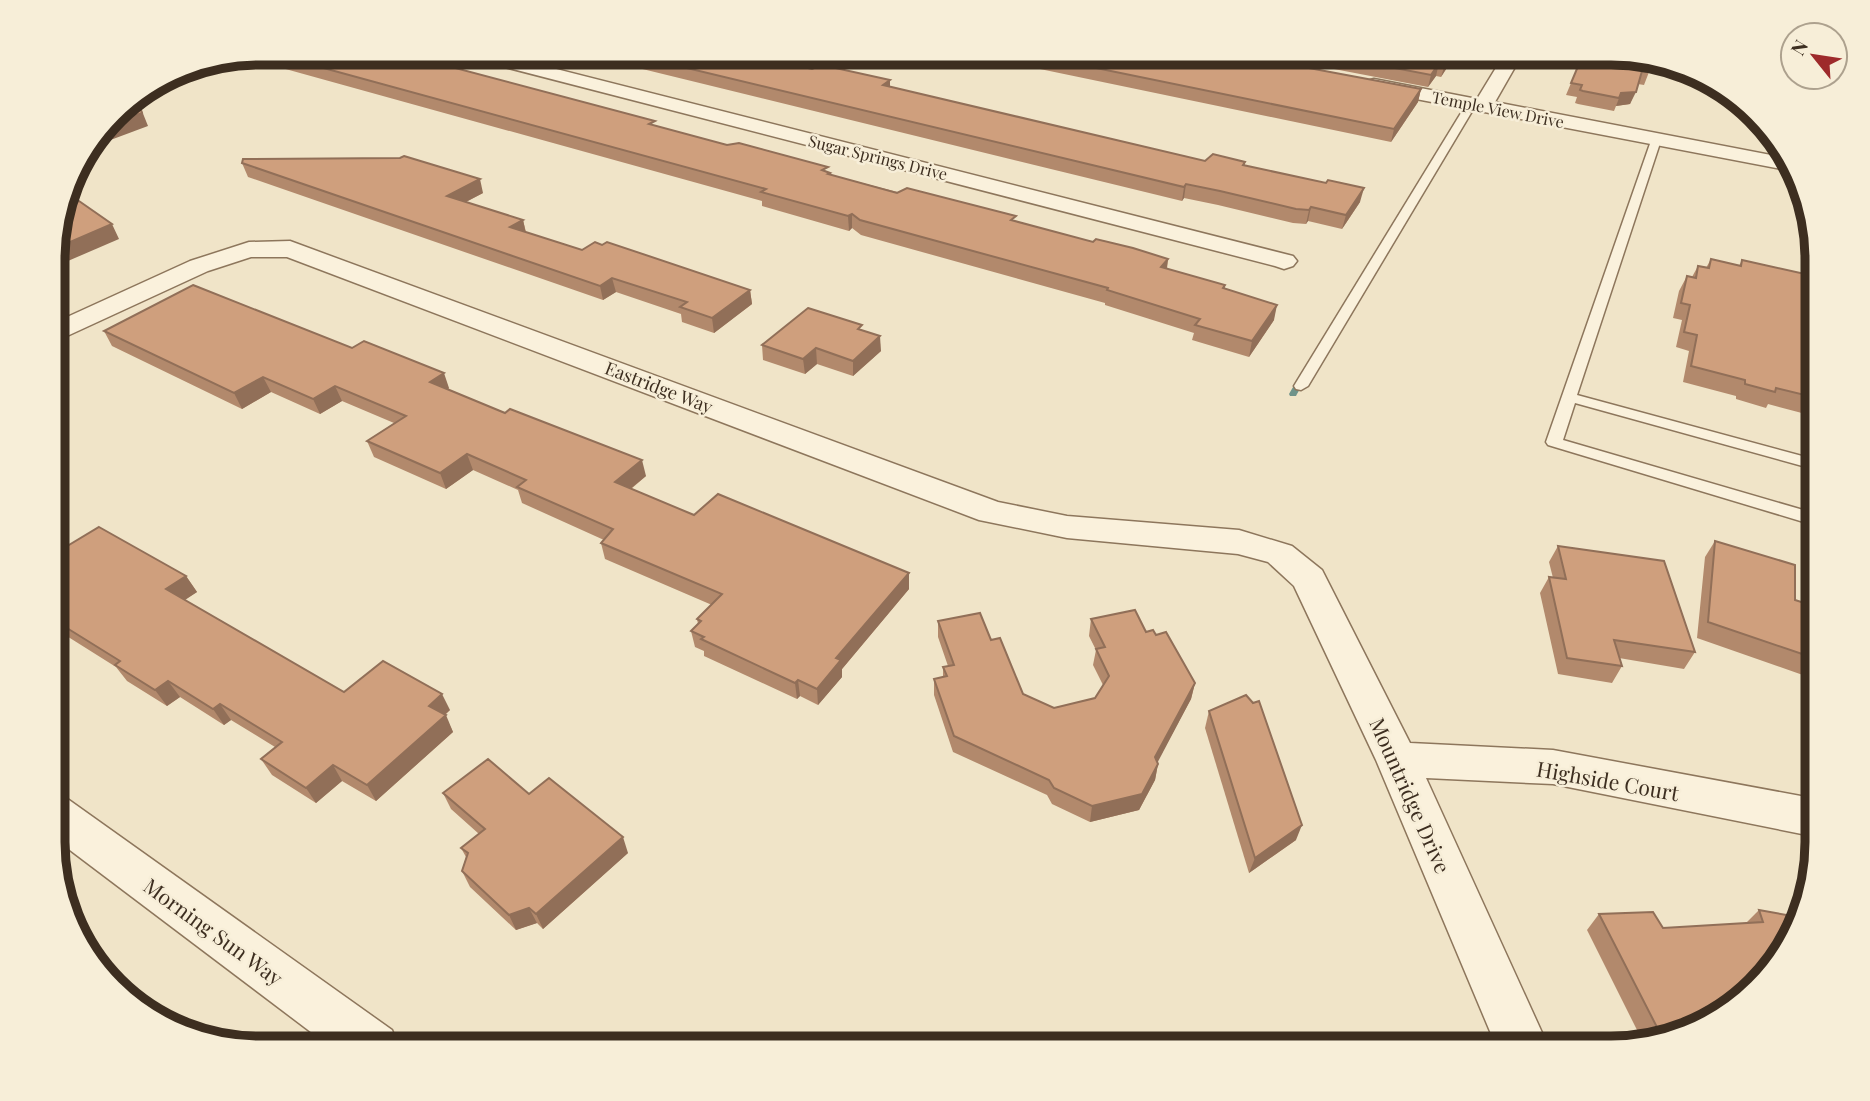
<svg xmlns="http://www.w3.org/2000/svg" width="1870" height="1101" font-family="'Playfair Display',serif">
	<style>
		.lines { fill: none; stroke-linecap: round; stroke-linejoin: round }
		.stream { fill: #6f938a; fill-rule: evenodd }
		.lane-casing { stroke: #8d765c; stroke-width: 3 }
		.street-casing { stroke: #8d765c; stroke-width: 3 }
		.lane { fill: #faf1dc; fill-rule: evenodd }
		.street { fill: #faf1dc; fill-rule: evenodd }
		.wall { fill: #b2896c }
		.shaded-wall { fill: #916f58 }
		.building { fill: #cf9f7d; stroke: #916f58; stroke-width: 2 }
		.labels { text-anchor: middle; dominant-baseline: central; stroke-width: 5; stroke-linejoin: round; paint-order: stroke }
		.far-street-label { font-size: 16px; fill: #3d2e20; stroke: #f7eed8 }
		.street-label { font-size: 18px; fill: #3d2e20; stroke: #f7eed8 }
		.near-street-label { font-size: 21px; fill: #3d2e20; stroke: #f7eed8 }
		.rim { fill: none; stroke: #3d2e20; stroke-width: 9 }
	</style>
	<rect width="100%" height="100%" fill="#f0e4c8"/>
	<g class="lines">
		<polygon class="stream" points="1303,374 1307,377 1297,394 1296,396 1290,396 1289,394 1300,375"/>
		<defs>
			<g id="lane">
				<polygon points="1466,110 1471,113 1308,386 1301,390 1296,389 1294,386 1461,113"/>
				<polygon points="1652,138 1661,140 1577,395 1817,460 1817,470 1575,403 1563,440 1817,514 1817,526 1548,445 1546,442"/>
			</g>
			<g id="street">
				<polygon points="464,53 493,53 1293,256 1297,261 1293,266 1284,269 1275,266 466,57"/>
				<polygon points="1505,53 1523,53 1495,102 1787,158 1792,171 1374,91 1367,89 1364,85 1367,81 1374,79 1477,99"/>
				<polygon points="290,241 998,502 1067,516 1239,530 1292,546 1322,570 1410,743 1553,750 1817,799 1817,837 1553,784 1426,778 1549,1048 1497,1048 1376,760 1294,586 1268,562 1238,554 1067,538 979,520 287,257 251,257 208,271 54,342 54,323 190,261 249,242"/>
				<polygon points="54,795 69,800 392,1030 399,1048 332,1048 54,838"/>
			</g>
		</defs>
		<use href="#lane" class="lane-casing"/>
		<use href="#street" class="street-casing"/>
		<use href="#lane" class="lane"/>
		<use href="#street" class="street"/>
	</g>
	<g class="wall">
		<polygon points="259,52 395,52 656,126 828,172 831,175 1093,242 1168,259 1167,269 1225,285 1225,288 1274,320 1249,357 1192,340 1194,333 1105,305 1105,303 861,235 852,228 849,231 762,206 762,201 246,58 245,55"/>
		<polygon points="573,52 739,52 890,87 1205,161 1245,162 1245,165 1360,202 1342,229 1308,221 1306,224 1293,223 1218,205 1184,198 1182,201"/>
		<polygon points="959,52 1223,52 1421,89 1418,102 1391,142"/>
		<polygon points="1245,52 1457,52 1441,77 1436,76 1428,87"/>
		<polygon points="1584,52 1649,72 1644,85 1638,84 1630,104 1616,106 1614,111 1578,104 1575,103 1577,97 1566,95"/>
		<polygon points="242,163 483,193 466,202 523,220 526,232 582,250 750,290 752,304 714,333 682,322 681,314 616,292 603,300 248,177"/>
		<polygon points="1711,259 1739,266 1742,260 1804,280 1817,283 1817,417 1768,404 1766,408 1736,399 1736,396 1683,382 1689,351 1676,347 1682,320 1673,318 1679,291 1687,276 1692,277 1698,266 1706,268"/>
		<polygon points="863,330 881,351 853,376 817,364 805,374 763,360 762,345"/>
		<polygon points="104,331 449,388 448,390 646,476 631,489 694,515 909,573 909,589 842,669 842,677 818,705 800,696 797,699 704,656 704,651 695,647 691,631 698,624 697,619 712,605 605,559 601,543 604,540 522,503 518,490 473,470 446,489 374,457 367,441 394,423 342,401 320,414 271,392 242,409 112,346"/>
		<polygon points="1715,541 1795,600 1817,607 1817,680 1697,638 1705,557"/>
		<polygon points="1558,546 1695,652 1684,669 1619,658 1622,666 1612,683 1558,674 1540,593 1549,577 1553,578 1549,562"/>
		<polygon points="54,554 186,576 197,592 184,600 344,692 450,710 445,715 453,732 376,801 342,781 316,803 272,775 261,759 275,747 231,720 224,725 180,697 167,706 127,681 116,667 54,628"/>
		<polygon points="1091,619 1156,635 1195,683 1191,699 1157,762 1158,764 1155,780 1139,810 1090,822 1052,804 1047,795 953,752 934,695 934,679 943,677 943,667 948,666 938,637 938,621 991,640 1023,694 1054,708 1095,698 1103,685 1093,665 1096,650 1089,636"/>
		<polygon points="1209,711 1296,840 1249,873 1205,728"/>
		<polygon points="443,793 529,794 628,853 543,929 537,923 516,930 470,887 462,871 466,857 461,848 479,834 451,809"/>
		<polygon points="1759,910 1798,917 1715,1021 1643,1042 1587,930 1599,914 1663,928 1746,923"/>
	</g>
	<g class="shaded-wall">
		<polygon points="1453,52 1457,52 1441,77 1445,64"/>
		<polygon points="1439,63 1436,76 1428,87 1431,75"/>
		<polygon points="890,80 890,93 883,85"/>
		<polygon points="1421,89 1418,102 1391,142 1394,129"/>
		<polygon points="1636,92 1630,104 1616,106 1621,93"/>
		<polygon points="136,96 148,126 89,148 106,126"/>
		<polygon points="480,179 483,193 452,209 447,196"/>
		<polygon points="1186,184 1184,198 1182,201 1184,187"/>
		<polygon points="1364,188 1360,202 1342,229 1346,215"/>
		<polygon points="1311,207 1308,221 1306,224 1309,210"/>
		<polygon points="852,214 852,228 849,231 848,216"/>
		<polygon points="523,220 526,234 510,227"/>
		<polygon points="112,224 119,239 54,267 54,249"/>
		<polygon points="1168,259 1166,273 1161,267"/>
		<polygon points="612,278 616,292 603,300 600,286"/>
		<polygon points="750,290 752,304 714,333 712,318"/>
		<polygon points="1277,305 1274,320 1249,357 1252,341"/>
		<polygon points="880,336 881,351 853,376 853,361"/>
		<polygon points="816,348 817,364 805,374 803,359"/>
		<polygon points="444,373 449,388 435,398 430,382"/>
		<polygon points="263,377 271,392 242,409 234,393"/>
		<polygon points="335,386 342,401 320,414 313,399"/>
		<polygon points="467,454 473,470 446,489 440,473"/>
		<polygon points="642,460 646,476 619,498 615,482"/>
		<polygon points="909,573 909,589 842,669 842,677 818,705 817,689 836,658"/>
		<polygon points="186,576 197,592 176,606 166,589"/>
		<polygon points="798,680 800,696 797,699 795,683"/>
		<polygon points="168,681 180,697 167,706 155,690"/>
		<polygon points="1195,683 1191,699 1152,773 1155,757"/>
		<polygon points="442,694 450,710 436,722 429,706"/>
		<polygon points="220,704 231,720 224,725 213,709"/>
		<polygon points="446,715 453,732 376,801 367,785"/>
		<polygon points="1158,764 1155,780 1139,810 1090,822 1092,806"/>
		<polygon points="333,765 342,781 316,803 306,788"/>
		<polygon points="1302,825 1296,840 1249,873 1255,858"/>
		<polygon points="623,837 628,853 543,929 536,914"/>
		<polygon points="529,908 537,923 516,930 509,915"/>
	</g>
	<g class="building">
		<polygon points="265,52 395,52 655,121 649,124 727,145 739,143 828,167 822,170 830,173 828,174 897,193 907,188 1016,216 1011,220 1093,242 1096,239 1133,248 1168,259 1161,267 1225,285 1223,288 1277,305 1252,341 1195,325 1200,319 1107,290 1108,288 860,220 852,214 848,216 761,192 766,189"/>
		<polygon points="620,52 739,52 812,69 822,65 890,80 883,85 1205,161 1213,154 1245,162 1243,165 1326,183 1328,180 1364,188 1346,215 1311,207 1309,210 1296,209 1220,191 1186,184 1184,187"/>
		<polygon points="1018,52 1223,52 1421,89 1394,129"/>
		<polygon points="1311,52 1453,52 1445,64 1439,63 1431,75"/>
		<polygon points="1584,52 1611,52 1652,63 1649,72 1642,71 1636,92 1621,93 1619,98 1583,91 1580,90 1582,85 1571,83"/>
		<polygon points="136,96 142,113 106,126 123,104"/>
		<polygon points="404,156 480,179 447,196 523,220 510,227 582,250 595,242 602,245 607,242 750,290 712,318 680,307 687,302 612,278 600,286 242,163 243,159 400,158"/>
		<polygon points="79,201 112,224 54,249 54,232 62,207"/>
		<polygon points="1711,259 1741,266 1742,260 1805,274 1804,280 1817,283 1817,398 1776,388 1775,392 1745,384 1745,380 1691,366 1697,335 1684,332 1690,305 1681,303 1687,276 1696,278 1698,266 1709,268"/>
		<polygon points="193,285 352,348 364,341 444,373 430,382 505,413 510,409 642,460 615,482 694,515 718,494 909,573 836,658 841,660 817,689 798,680 795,683 701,639 704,637 691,631 701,621 697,619 722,594 601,543 613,529 517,487 526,480 467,454 440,473 367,441 406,416 335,386 313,399 263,377 234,393 104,331"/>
		<polygon points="808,308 862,325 858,329 880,336 853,361 816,348 803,359 762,345"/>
		<polygon points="99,527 186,576 166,589 344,692 383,661 442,694 429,706 446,715 367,785 333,765 306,788 261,759 282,742 220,704 213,709 168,681 155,690 115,665 120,661 54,620 54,578 62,573 54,568 54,554"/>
		<polygon points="1715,541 1795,565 1795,600 1817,607 1817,659 1708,622"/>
		<polygon points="1558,546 1664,561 1695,652 1614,640 1622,666 1567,658 1549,577 1566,579"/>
		<polygon points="1135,610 1146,632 1153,630 1156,635 1166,632 1195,683 1155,757 1158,764 1142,794 1092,806 1054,788 1049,780 954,736 934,679 947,676 943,667 954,665 938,621 980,613 991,640 1000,638 1023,694 1054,708 1095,698 1109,676 1096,649 1105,647 1091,619"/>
		<polygon points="1246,695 1253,703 1259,701 1302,825 1255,858 1209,711"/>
		<polygon points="488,759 529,794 549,778 623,837 536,914 529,908 509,915 462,871 468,853 461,848 485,829 443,793"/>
		<polygon points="1759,910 1798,917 1790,946 1715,1021 1662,1037 1599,914 1653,912 1663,928 1763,922"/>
	</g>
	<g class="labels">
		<g class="far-street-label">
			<text transform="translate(1498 109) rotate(11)">Temple View Drive</text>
			<text transform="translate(878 157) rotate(14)">Sugar Springs Drive</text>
		</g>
		<g class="street-label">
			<text transform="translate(659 387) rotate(21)">Eastridge Way</text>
		</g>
		<g class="near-street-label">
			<text transform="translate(1608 780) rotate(10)">Highside Court</text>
			<text transform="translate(1411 795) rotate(66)">Mountridge Drive</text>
			<text transform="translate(214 931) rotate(36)">Morning Sun Way</text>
		</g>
	</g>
	<path d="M0 0H1870V1101H0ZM259 65H1611A194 194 0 0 1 1805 259V842A194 194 0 0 1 1611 1036H259A194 194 0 0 1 65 842V259A194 194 0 0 1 259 65Z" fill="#f7eed8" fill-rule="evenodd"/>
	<path class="rim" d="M259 65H1611A194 194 0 0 1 1805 259V842A194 194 0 0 1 1611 1036H259A194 194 0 0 1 65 842V259A194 194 0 0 1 259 65Z"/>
	<g transform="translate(1814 56) rotate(300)"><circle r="33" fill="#f7eed8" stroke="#ada18e" stroke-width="2"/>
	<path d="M0-5L12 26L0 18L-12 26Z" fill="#9e2a2b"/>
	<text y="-10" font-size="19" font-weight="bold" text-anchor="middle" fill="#3d2e20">N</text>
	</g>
</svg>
